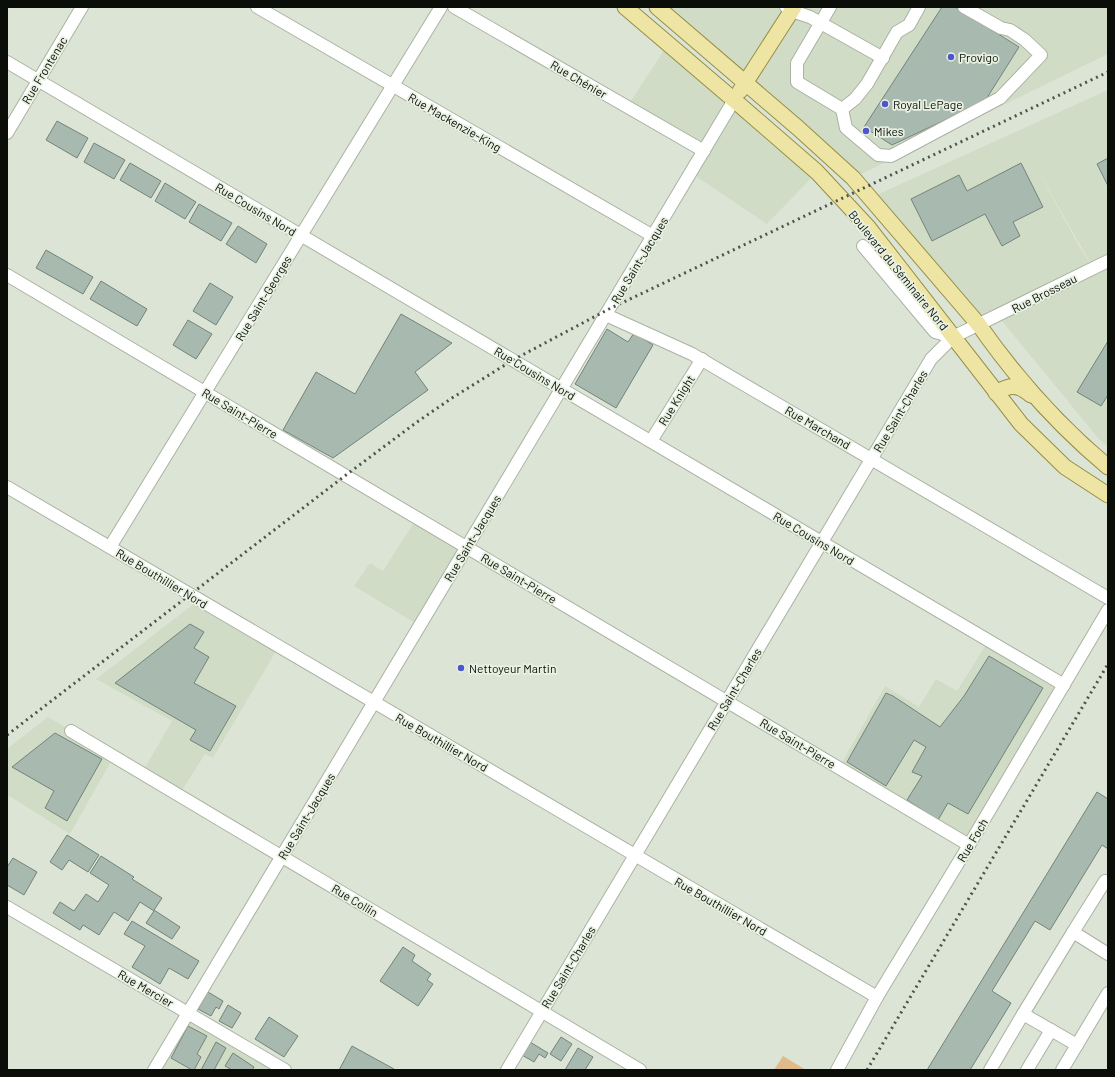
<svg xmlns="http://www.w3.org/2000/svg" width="1115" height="1077" font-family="Barlow,sans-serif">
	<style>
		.built { fill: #d0dcc5; fill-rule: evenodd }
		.green { fill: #e0ba8b }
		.building { fill: #a8b9af; stroke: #74837a }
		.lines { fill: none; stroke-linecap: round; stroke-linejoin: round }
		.minor-casing { stroke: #aab2a3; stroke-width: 14 }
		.major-casing { stroke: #968e46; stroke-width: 17 }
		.minor { stroke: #fff; stroke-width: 12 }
		.major { stroke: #eee5a4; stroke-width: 15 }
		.rail { stroke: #4e534b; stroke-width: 3; stroke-dasharray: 2 4; stroke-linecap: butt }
		.poi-dot { fill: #4d57cc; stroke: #e9f2e2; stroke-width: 1.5 }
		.labels { text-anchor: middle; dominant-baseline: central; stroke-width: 3.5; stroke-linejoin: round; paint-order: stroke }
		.poi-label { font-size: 12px; fill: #0a0d08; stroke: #e9f2e2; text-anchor: start }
		.street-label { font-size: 12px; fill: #0a0d08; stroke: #e9f2e2 }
	</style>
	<rect width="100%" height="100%" fill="#dce5d5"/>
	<g class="built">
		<polygon points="658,7 1108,7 1108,54 853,178"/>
		<polygon points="668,44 817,172 767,224 691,173 704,151 627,107"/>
		<path d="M 1108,90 L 1108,447 L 1098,438 L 998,316 L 979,325 L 870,198 ZM 1032,160 L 1090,262 L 1090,263 L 1079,246 Z"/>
		<polygon points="417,518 467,547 420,626 354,586 370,563 383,571"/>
		<polygon points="199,600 279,646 213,758 205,754 179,795 142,773 172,721 96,679"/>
		<polygon points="989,640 1064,685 969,845 839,768 885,686 919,707 936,679 957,691"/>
		<polygon points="48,717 114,756 70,834 9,796 7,797 7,749"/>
		<polygon points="188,1012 285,1070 154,1070"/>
	</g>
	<polygon class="green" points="783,1056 806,1070 774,1070"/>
	<g class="building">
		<polygon points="942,7 955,7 1019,47 985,101 892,145 864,127"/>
		<polygon points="57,121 88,138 77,158 46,140"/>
		<polygon points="94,143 125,160 114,179 84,162"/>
		<polygon points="1108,158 1108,186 1097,164"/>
		<polygon points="130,163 161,181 151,198 120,180"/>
		<polygon points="1021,163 1043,207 1013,222 1020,236 1002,246 985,214 932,241 911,199 959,175 967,191"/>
		<polygon points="165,183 196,202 185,219 155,201"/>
		<polygon points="199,204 232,223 221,241 189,222"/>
		<polygon points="238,226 267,244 256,263 226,244"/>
		<polygon points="46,250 93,277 83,294 36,268"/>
		<polygon points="101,281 147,309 137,326 90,299"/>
		<polygon points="210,283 233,297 216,325 193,311"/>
		<polygon points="401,314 452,343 415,372 428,390 333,458 283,430 316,372 355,394"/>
		<polygon points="188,320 212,334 196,359 173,345"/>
		<polygon points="607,329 628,342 634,333 653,345 616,408 575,384"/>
		<polygon points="1108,341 1108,395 1101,406 1077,392"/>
		<polygon points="190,624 204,632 194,648 209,657 194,683 236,706 210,751 190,740 196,730 115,683"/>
		<polygon points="989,656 1043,688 968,814 948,803 938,820 907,800 922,776 912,772 926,747 914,740 886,786 847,762 886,693 893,696 940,727 964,696"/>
		<polygon points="55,733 102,759 67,821 45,808 54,791 12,767"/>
		<polygon points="1097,792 1108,799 1108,849 1102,845 1050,930 1035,921 992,991 1011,1003 970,1070 927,1070"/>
		<polygon points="67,835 99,855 88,872 69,860 62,870 50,862"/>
		<polygon points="101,856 134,877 132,879 162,898 154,910 180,927 172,939 146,923 154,911 140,902 128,921 114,912 99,935 83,925 80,930 53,913 60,902 74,911 86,894 98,902 109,885 90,873"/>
		<polygon points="13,858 37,872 24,895 7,885 7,867"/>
		<polygon points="132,921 199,961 188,979 169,968 160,984 132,967 145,946 124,934"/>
		<polygon points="403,947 415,955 412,961 431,974 427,980 433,984 418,1006 380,981"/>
		<polygon points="208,992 223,1001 219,1009 216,1007 211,1016 198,1009"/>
		<polygon points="228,1005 241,1013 232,1028 219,1021"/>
		<polygon points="269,1017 298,1036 284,1057 255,1039"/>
		<polygon points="188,1026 207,1036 197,1054 201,1057 194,1070 192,1070 171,1058"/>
		<polygon points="561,1037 572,1044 561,1061 550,1054"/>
		<polygon points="216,1042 226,1048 214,1070 201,1070"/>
		<polygon points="530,1042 548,1053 545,1058 539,1054 534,1062 522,1055"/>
		<polygon points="352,1046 394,1069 393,1070 339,1070"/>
		<polygon points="578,1048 593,1057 585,1070 565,1070"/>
		<polygon points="233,1053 254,1067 252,1070 232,1070 225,1066"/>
	</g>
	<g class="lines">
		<defs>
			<g id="minor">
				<polyline points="257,7 653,236"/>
				<polyline points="454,7 704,151"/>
				<polyline points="786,7 792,11 810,17 883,58"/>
				<polyline points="830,7 797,63 797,82 842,109 855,99 867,84 897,32 909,25 919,7"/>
				<polyline points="7,62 1064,685"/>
				<polyline points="842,109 846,128 878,155 891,156 1000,98 1041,55 1025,40 1010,30 1001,28 964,7"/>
				<polyline points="7,133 82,7"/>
				<polyline points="863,246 935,332 953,337"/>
				<polyline points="7,275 969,845"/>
				<polyline points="606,315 692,354 1108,598"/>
				<polyline points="651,441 702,359"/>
				<polyline points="7,487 877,997"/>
				<polyline points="110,547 441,7"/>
				<polyline points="71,731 640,1070"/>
				<polyline points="1108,883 1105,881 1073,932 1108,954"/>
				<polyline points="7,907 285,1070"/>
				<polyline points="1073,932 1023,1014 1077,1045"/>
				<polyline points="154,1070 734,100"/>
				<polyline points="507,1070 931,359 953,337 1108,261"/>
				<polyline points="837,1070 877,997 969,845 1108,610"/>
				<polyline points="990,1070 1023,1014"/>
				<polyline points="1027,1070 1051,1030"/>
				<polyline points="1062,1070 1108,993"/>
			</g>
			<g id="major">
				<polyline points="625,7 734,100 817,172 868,227 1021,424 1065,467 1108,495"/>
				<path d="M 657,7 L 798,128 L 853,178 L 979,325 C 1016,378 1059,426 1108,467"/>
				<polyline points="740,91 794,7"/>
				<path d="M 996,393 C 1010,384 1018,384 1031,395"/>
			</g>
		</defs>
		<use href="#minor" class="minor-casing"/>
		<use href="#major" class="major-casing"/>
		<use href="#minor" class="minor"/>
		<use href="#major" class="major"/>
		<g class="rail">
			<polyline points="7,735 346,475 417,422 452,398 513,360 609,309 1108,72"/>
			<polyline points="867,1070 1108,664"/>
		</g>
	</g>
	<g class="poi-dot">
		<circle cx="951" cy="57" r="4"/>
		<circle cx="885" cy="104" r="4"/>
		<circle cx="866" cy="131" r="4"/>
		<circle cx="461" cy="668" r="4"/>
	</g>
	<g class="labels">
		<g class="poi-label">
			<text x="959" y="57">Provigo</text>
			<text x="893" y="104">Royal LePage</text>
			<text x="874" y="131">Mikes</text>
			<text x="469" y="668">Nettoyeur Martin</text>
		</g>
		<g class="street-label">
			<text transform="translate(44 70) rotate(-59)">Rue Frontenac</text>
			<text transform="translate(579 79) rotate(30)">Rue Chénier</text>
			<text transform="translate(455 122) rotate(30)">Rue Mackenzie-King</text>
			<text transform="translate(256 209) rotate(31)">Rue Cousins Nord</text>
			<text transform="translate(639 260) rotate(-59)">Rue Saint-Jacques</text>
			<text transform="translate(899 270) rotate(51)">Boulevard du Séminaire Nord</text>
			<text transform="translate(1044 293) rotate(-27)">Rue Brosseau</text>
			<text transform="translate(263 298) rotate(-59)">Rue Saint-Georges</text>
			<text transform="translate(535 373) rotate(31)">Rue Cousins Nord</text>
			<text transform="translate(676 400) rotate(-58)">Rue Knight</text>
			<text transform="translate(900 411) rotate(-59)">Rue Saint-Charles</text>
			<text transform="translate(240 413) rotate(31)">Rue Saint-Pierre</text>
			<text transform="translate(818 427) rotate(30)">Rue Marchand</text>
			<text transform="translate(472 538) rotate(-59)">Rue Saint-Jacques</text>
			<text transform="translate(814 538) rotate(31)">Rue Cousins Nord</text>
			<text transform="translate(162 578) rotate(31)">Rue Bouthillier Nord</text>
			<text transform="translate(519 578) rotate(31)">Rue Saint-Pierre</text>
			<text transform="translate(734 689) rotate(-59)">Rue Saint-Charles</text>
			<text transform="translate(442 742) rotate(30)">Rue Bouthillier Nord</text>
			<text transform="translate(798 743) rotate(31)">Rue Saint-Pierre</text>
			<text transform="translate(306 816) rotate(-59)">Rue Saint-Jacques</text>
			<text transform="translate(972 840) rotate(-59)">Rue Foch</text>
			<text transform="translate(355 900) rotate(31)">Rue Collin</text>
			<text transform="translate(721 906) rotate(30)">Rue Bouthillier Nord</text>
			<text transform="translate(568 967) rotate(-59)">Rue Saint-Charles</text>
			<text transform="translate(146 988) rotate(30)">Rue Mercier</text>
		</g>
	</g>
	<rect width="1115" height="1077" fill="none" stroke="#0a0d08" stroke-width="16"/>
</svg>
